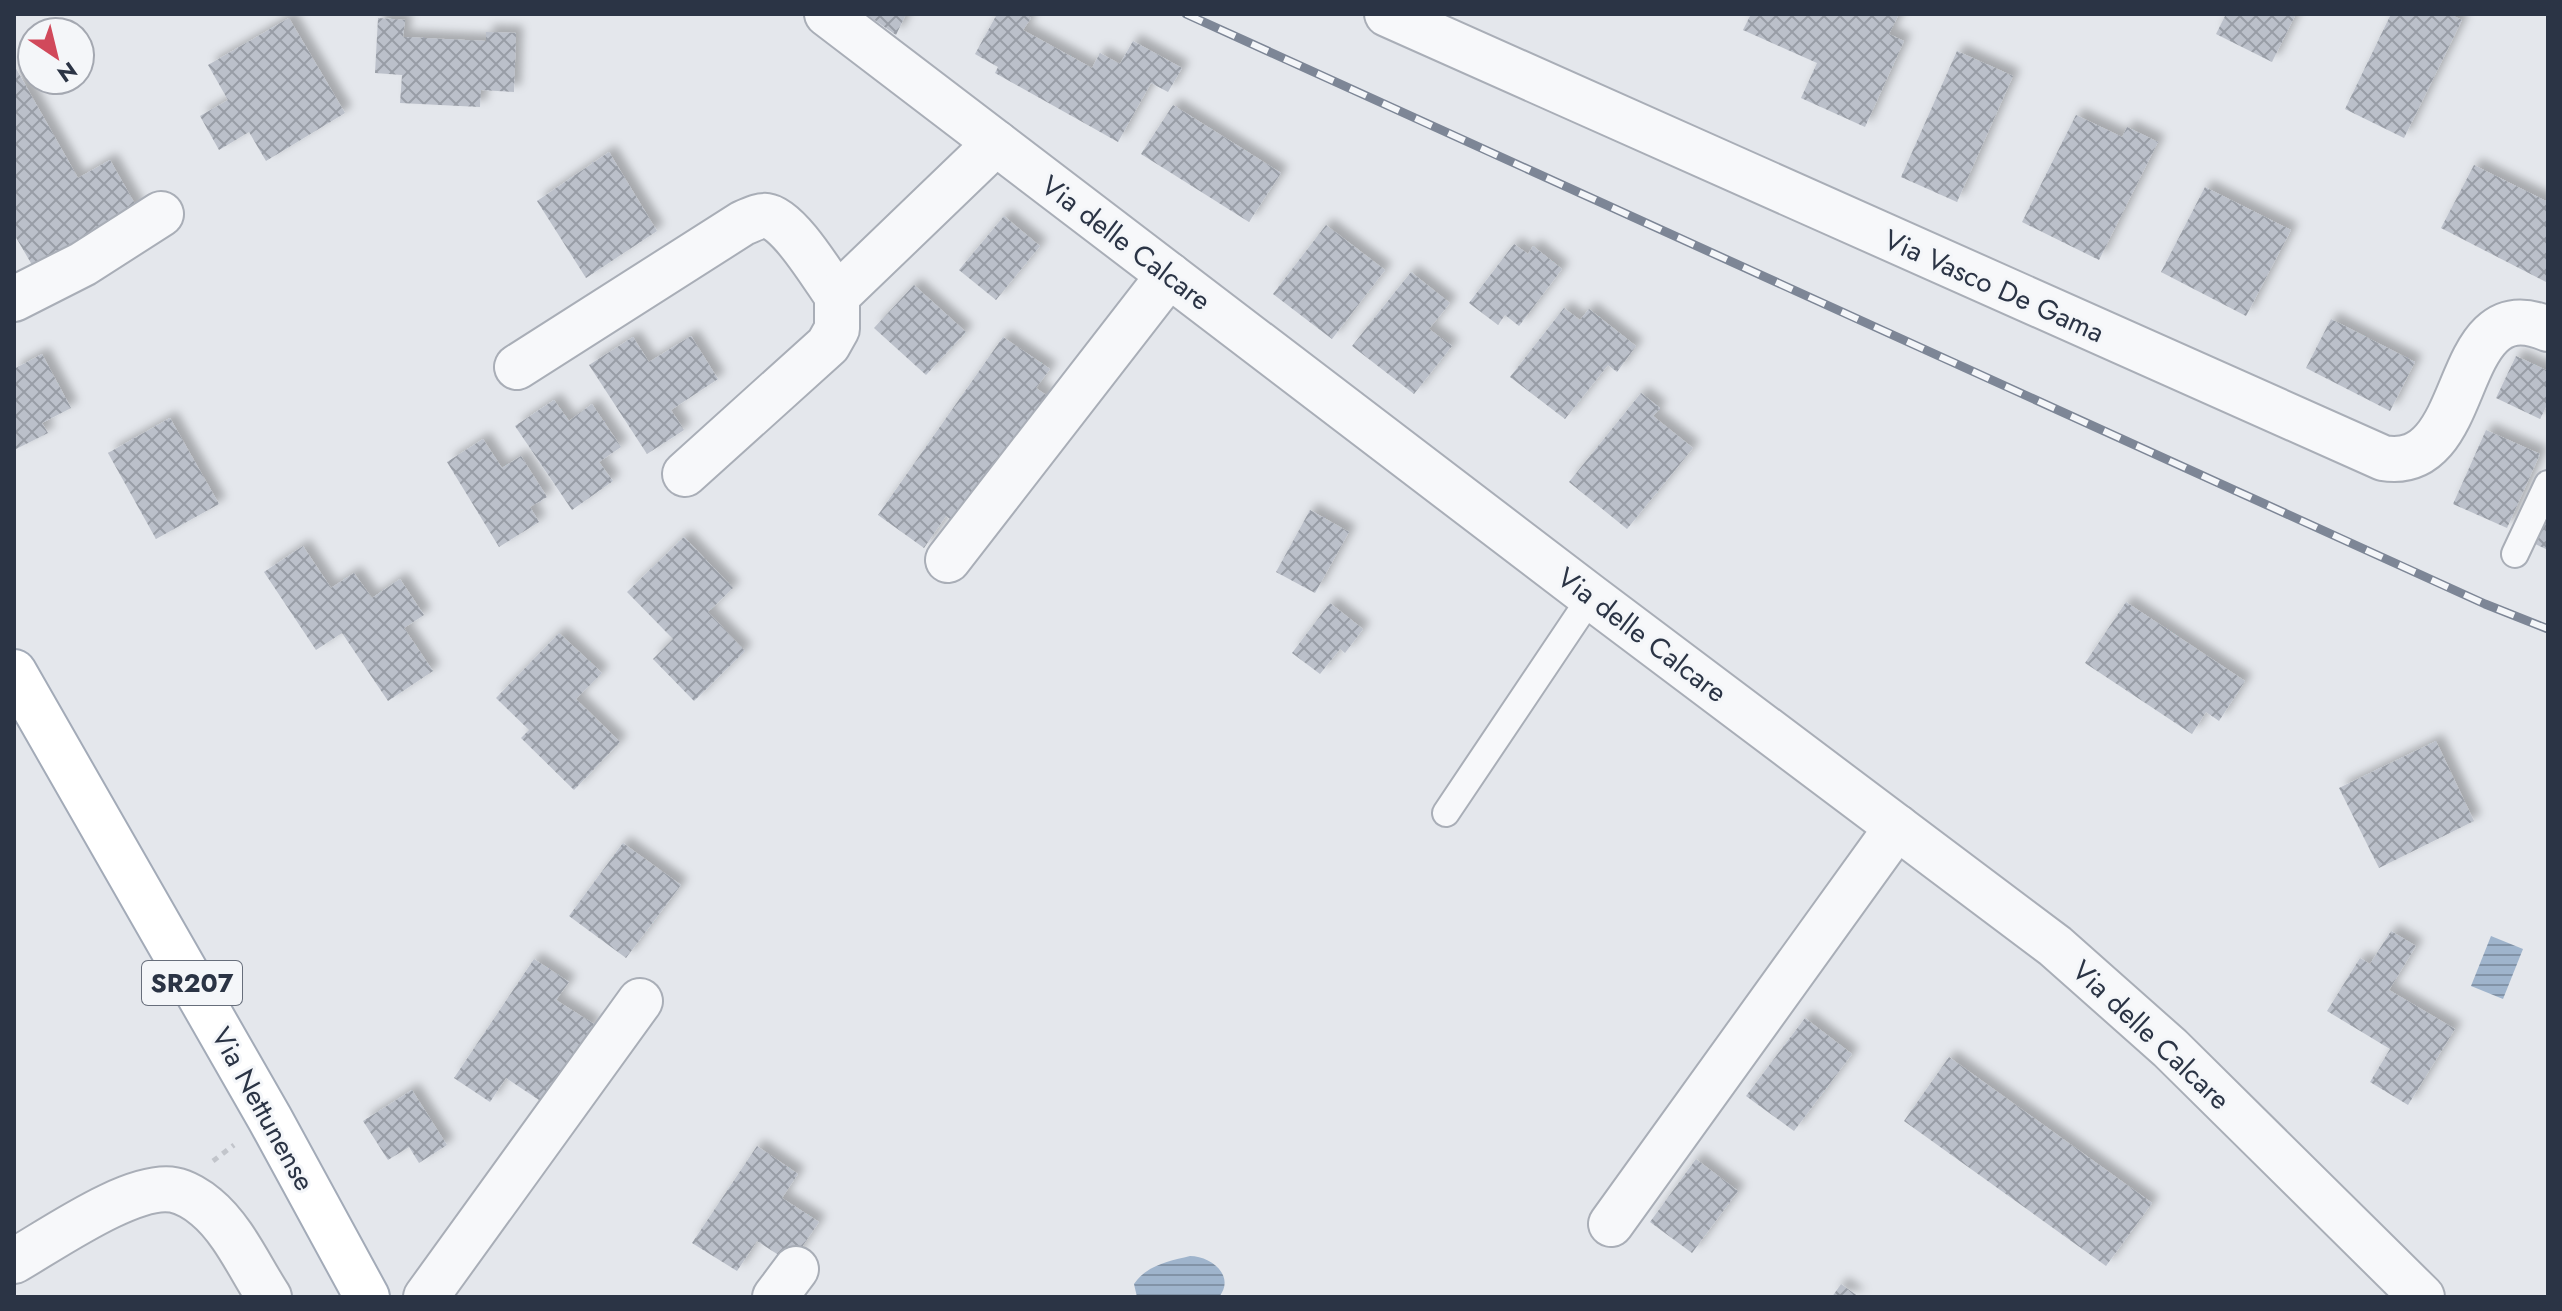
<svg xmlns="http://www.w3.org/2000/svg" width="2562" height="1311" font-family="Jost,sans-serif">
	<style>
		.water { fill: url(#water-rules) }
		.building { fill: url(#building-cross-hatch); filter: url(#shadow) }
		.lines { fill: none; stroke-linecap: round; stroke-linejoin: round }
		.service-casing { stroke: #a9aeb7; stroke-width: 30 }
		.minor-casing { stroke: #a9aeb7; stroke-width: 48 }
		.primary-casing { stroke: #a3abb8; stroke-width: 48 }
		.path { stroke: #c2c5cb; stroke-width: 5; stroke-dasharray: 6 6; stroke-linecap: butt }
		.service { stroke: #f7f8fa; stroke-width: 26 }
		.minor { stroke: #f7f8fa; stroke-width: 44 }
		.primary { stroke: #fff; stroke-width: 44 }
		.rail-casing { stroke: #7d8696; stroke-width: 9 }
		.rail { stroke: #f4f6f9; stroke-width: 6; stroke-dasharray: 18; stroke-linecap: butt }
		.labels { text-anchor: middle; dominant-baseline: central; stroke-width: 6; stroke-linejoin: round; paint-order: stroke }
		.shield { fill: #f4f6f9; stroke: #676e7b; stroke-width: 2 }
		.shield-label { font-size: 26px; font-weight: bold; fill: #2b3445 }
		.street-label { font-size: 28px; fill: #2b3445; stroke: #f4f6f9 }
	</style>
	<defs>
		<pattern id="water-rules" width="6" height="5" patternUnits="userSpaceOnUse" patternTransform="scale(2)"><rect width="6" height="5" fill="#9fb4cc"/><path d="M0 2.5h6" fill="none" stroke="#8293a7"/></pattern>
		<pattern id="building-cross-hatch" width="8" height="8" patternUnits="userSpaceOnUse" patternTransform="scale(2)"><rect width="8" height="8" fill="#bbc0ca"/><path d="M0 0l8 8M0 8l8-8" fill="none" stroke="#989da6"/></pattern>
		<filter id="shadow"><feDropShadow dx="7" dy="-7" stdDeviation="4" flood-color="#0004"/></filter>
	</defs>
	<rect width="100%" height="100%" fill="#e4e7ec"/>
	<g class="water">
		<polygon points="2491,936 2523,949 2503,999 2471,986"/>
		<path d="M 1190,1256 C 1211,1256 1236,1276 1219,1297 L 1137,1297 L 1134,1284 C 1147,1265 1169,1261 1190,1256 Z"/>
	</g>
	<g class="building">
		<polygon points="866,14 906,14 896,35"/>
		<polygon points="997,14 1024,14 1031,18 1023,30 1092,68 1100,53 1120,64 1133,41 1182,68 1168,92 1151,83 1118,142 995,73 998,67 975,54"/>
		<polygon points="1751,14 1893,14 1898,16 1889,34 1904,41 1865,127 1801,98 1817,63 1743,30"/>
		<polygon points="2226,14 2296,14 2272,62 2216,34"/>
		<polygon points="2391,14 2449,14 2462,20 2404,138 2345,109"/>
		<polygon points="289,18 345,113 266,161 249,132 219,150 200,116 228,100 208,65"/>
		<polygon points="378,18 405,20 403,37 486,41 486,32 516,33 514,92 481,90 480,107 400,103 402,75 375,73"/>
		<polygon points="1957,51 2013,76 1957,202 1901,177"/>
		<polygon points="14,65 78,178 110,160 139,211 35,270 14,234"/>
		<polygon points="1173,105 1281,173 1249,222 1141,154"/>
		<polygon points="2076,115 2122,137 2127,127 2158,142 2099,260 2022,222"/>
		<polygon points="609,152 657,231 586,278 537,201"/>
		<polygon points="2474,165 2548,202 2548,283 2441,228"/>
		<polygon points="2205,187 2291,230 2246,316 2161,272"/>
		<polygon points="1004,216 1040,246 996,300 959,270"/>
		<polygon points="1326,225 1385,270 1332,339 1273,294"/>
		<polygon points="1514,244 1528,254 1533,246 1562,269 1519,326 1505,315 1498,325 1469,303"/>
		<polygon points="1411,272 1450,303 1429,329 1452,346 1414,394 1352,346"/>
		<polygon points="914,285 966,332 926,375 874,328"/>
		<polygon points="1564,308 1580,320 1589,309 1636,346 1617,372 1608,365 1565,419 1510,377"/>
		<polygon points="2331,319 2415,362 2390,411 2306,368"/>
		<polygon points="691,336 718,379 671,410 684,430 647,454 589,365 633,337 649,362"/>
		<polygon points="1003,337 1050,369 1036,388 1049,397 958,525 946,516 924,548 878,515"/>
		<polygon points="42,354 71,408 42,423 48,433 14,450 14,369"/>
		<polygon points="2516,356 2548,371 2548,403 2540,419 2496,398"/>
		<polygon points="1641,393 1660,408 1653,416 1693,448 1627,529 1569,482"/>
		<polygon points="554,400 569,421 592,404 621,447 599,462 613,481 572,510 515,426"/>
		<polygon points="170,418 219,504 156,539 108,453"/>
		<polygon points="2486,430 2540,454 2507,528 2453,504"/>
		<polygon points="483,439 502,468 521,456 547,497 530,507 539,522 499,547 447,462"/>
		<polygon points="1310,510 1349,532 1315,593 1276,572"/>
		<polygon points="2548,511 2548,550 2533,543"/>
		<polygon points="684,537 733,588 708,612 745,651 694,701 653,659 673,639 627,592"/>
		<polygon points="303,546 331,588 354,573 372,598 400,579 424,615 404,628 433,671 388,701 342,633 316,650 264,572"/>
		<polygon points="2126,602 2245,681 2219,721 2206,712 2192,734 2085,663"/>
		<polygon points="1330,603 1363,629 1345,653 1340,649 1320,674 1292,653"/>
		<polygon points="559,633 602,673 576,699 620,742 574,790 521,738 529,730 496,698"/>
		<polygon points="2436,741 2474,821 2379,868 2339,788"/>
		<polygon points="623,843 681,885 626,958 569,916"/>
		<polygon points="2391,931 2416,946 2389,990 2455,1029 2408,1105 2370,1082 2390,1049 2327,1011 2360,958 2370,964"/>
		<polygon points="534,959 569,982 556,1000 594,1024 542,1102 506,1078 490,1102 454,1078"/>
		<polygon points="1805,1018 1852,1054 1794,1131 1746,1096"/>
		<polygon points="1949,1057 2152,1203 2106,1266 1904,1121"/>
		<polygon points="412,1090 447,1145 419,1163 409,1147 388,1160 363,1121"/>
		<polygon points="757,1146 798,1174 782,1198 819,1222 791,1263 757,1241 737,1271 692,1243"/>
		<polygon points="1696,1159 1738,1191 1692,1253 1650,1222"/>
		<polygon points="1841,1284 1859,1297 1832,1297"/>
	</g>
	<g class="lines">
		<defs>
			<g id="service">
				<polyline points="2515,554 2548,484"/>
				<polyline points="1446,813 1591,597"/>
			</g>
			<g id="minor">
				<polyline points="827,14 1591,597 2055,946 2170,1048 2422,1297"/>
				<path d="M 1387,14 L 2383,458 C 2479,474 2446,286 2548,329"/>
				<polyline points="14,299 83,264 161,214"/>
				<path d="M 517,367 L 743,223 C 751,220 759,215 767,216 C 789,219 824,278 837,296"/>
				<polyline points="685,474 828,345 837,329 837,296 996,143"/>
				<polyline points="948,560 1169,275"/>
				<polyline points="1611,1224 1897,827"/>
				<path d="M 14,1261 C 51,1240 133,1182 174,1190 C 185,1192 198,1200 206,1207 C 233,1229 250,1268 269,1297"/>
				<polyline points="426,1297 640,1001"/>
				<polyline points="775,1297 796,1269"/>
			</g>
			<polyline id="primary" points="14,672 270,1119 367,1297"/>
		</defs>
		<use href="#service" class="service-casing"/>
		<use href="#minor" class="minor-casing"/>
		<use href="#primary" class="primary-casing"/>
		<polyline class="path" points="213,1161 234,1145"/>
		<use href="#service" class="service"/>
		<use href="#minor" class="minor"/>
		<use href="#primary" class="primary"/>
		<defs>
			<polyline id="rail" points="1186,14 2485,604 2548,629"/>
		</defs>
		<use href="#rail" class="rail-casing"/>
		<use href="#rail" class="rail"/>
	</g>
	<g class="labels">
		<rect class="shield" x="142" y="961" width="100" height="44" rx="6"/>
		<g class="shield-label">
			<text x="192" y="983">SR207</text>
		</g>
		<g class="street-label">
			<text transform="translate(1126 243) rotate(37)">Via delle Calcare</text>
			<text transform="translate(1994 286) rotate(24)">Via Vasco De Gama</text>
			<text transform="translate(1642 635) rotate(37)">Via delle Calcare</text>
			<text transform="translate(2151 1035) rotate(43)">Via delle Calcare</text>
			<text transform="translate(263 1109) rotate(61)">Via Nettunense</text>
		</g>
	</g>
	<rect width="2562" height="1311" fill="none" stroke="#2b3445" stroke-width="32"/>
	<g transform="translate(56 56) rotate(145)"><circle r="38" fill="#f4f6f9" stroke="#a4a8b1" stroke-width="2"/>
	<path d="M0-6L14 30L0 20L-14 30Z" fill="#d1495b"/>
	<text y="-12" font-size="22" font-weight="bold" text-anchor="middle" fill="#2b3445">N</text>
	</g>
</svg>
